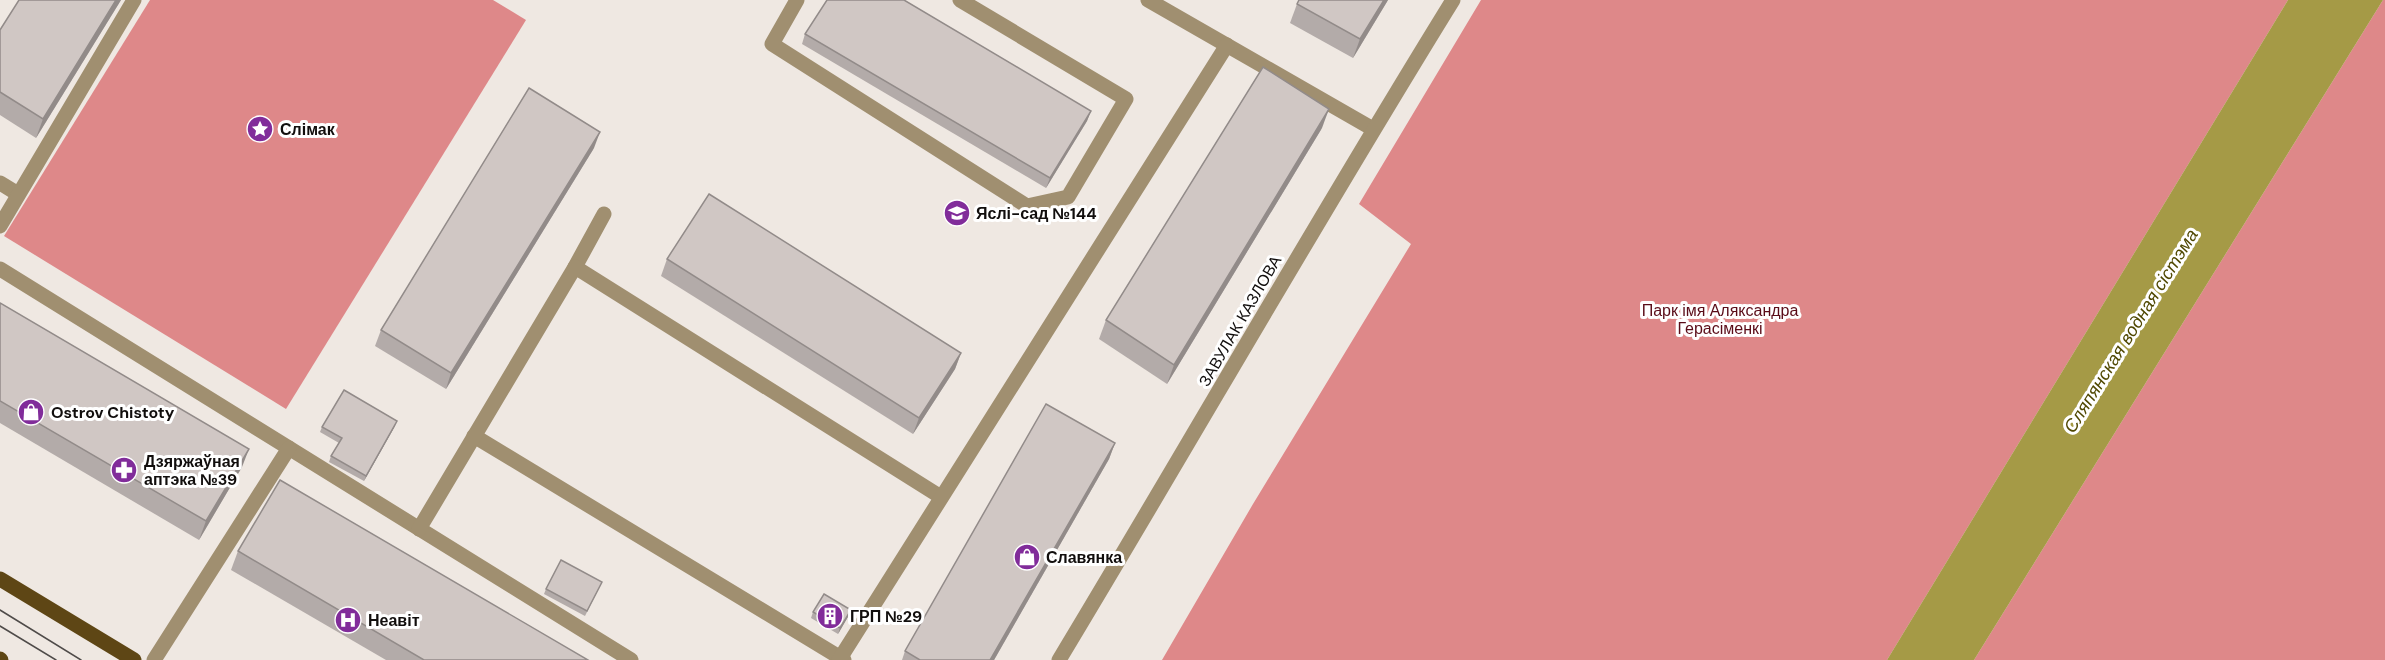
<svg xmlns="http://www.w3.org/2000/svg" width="2385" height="660" font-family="'DM Sans',sans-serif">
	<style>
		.forest { fill: #de8889 }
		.water { fill: #a59a46 }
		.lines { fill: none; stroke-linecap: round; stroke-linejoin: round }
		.lane { stroke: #a08f70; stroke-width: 15 }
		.street { stroke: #a08f70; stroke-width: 15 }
		.primary { stroke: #5e4615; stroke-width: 15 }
		.tram { stroke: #4f4b49; stroke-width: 1.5 }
		.wall { fill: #b3aba9 }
		.shaded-wall { fill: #928b89 }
		.building { fill: #d0c7c4; stroke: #928b89; stroke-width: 1.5 }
		.labels { text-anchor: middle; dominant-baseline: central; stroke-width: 6; stroke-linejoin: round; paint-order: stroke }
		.poi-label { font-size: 16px; font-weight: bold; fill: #110e0d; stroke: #fff; text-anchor: start }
		.park-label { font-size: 16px; fill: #5a0c18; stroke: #fff }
		.street-label { font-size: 16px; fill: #110e0d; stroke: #fff }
		.water-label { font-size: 18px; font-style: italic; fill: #504802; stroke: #fff }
	</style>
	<rect width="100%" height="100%" fill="#efe8e2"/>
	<g class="forest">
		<polygon points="150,0 493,0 526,20 286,409 4,236"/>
		<polygon points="1481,0 2288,0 1887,660 1162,660 1253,504 1411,244 1359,204"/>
		<polygon points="2383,0 2385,0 2385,660 1974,660"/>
	</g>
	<polygon class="water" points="2288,0 2383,0 1974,660 1887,660"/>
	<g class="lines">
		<g class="lane">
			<polyline points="797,0 772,44 1027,206 1068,197 1126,99 960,0"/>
			<polyline points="1148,0 1373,129"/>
			<polyline points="0,183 18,194"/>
			<polyline points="0,226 134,0"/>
			<polyline points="575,267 604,214"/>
			<polyline points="0,269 631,660"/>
			<polyline points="474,436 844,660"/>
			<polyline points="419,529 575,267 941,497"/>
			<polyline points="154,660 289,448"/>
			<polyline points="839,660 1227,45"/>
		</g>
		<path class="street" d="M 1059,660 C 1191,441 1318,218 1453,0"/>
		<g class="primary">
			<polyline points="0,579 134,660"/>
			<polyline points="0,659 1,660"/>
		</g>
		<g class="tram">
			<polyline points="0,610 81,660"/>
			<polyline points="0,626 56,660"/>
		</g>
	</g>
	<g class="wall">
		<polygon points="121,0 36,138 0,115 0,30"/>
		<polygon points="1388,0 1353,58 1290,23 1297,4"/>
		<polygon points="805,34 1091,111 1087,121 1046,188 802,44"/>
		<polygon points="1322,128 1167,384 1099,339 1106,320"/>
		<polygon points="594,148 446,389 375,346 381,330"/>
		<polygon points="667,259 961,353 955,369 913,434 661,276"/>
		<polygon points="0,303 242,467 199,540 0,423"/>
		<polygon points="395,426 364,481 329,462 331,456 339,443 320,432 322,427"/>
		<polygon points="1115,443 1109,459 994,660 902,660 905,651"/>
		<polygon points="238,551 588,660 386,660 231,570"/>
		<polygon points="602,582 585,616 544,594 546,589"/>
		<polygon points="851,610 849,615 838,634 811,618 813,612"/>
	</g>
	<g class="shaded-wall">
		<polygon points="116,0 121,0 36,138 43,119"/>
		<polygon points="1384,0 1388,0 1353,58 1360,39"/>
		<polygon points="1329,109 1322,128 1167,384 1174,365"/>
		<polygon points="1091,111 1087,121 1046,188 1050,178"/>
		<polygon points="600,132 594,148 446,389 451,373"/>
		<polygon points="961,353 955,369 913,434 919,418"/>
		<polygon points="397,421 395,426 364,481 366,476"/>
		<polygon points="1115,443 1109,459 994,660 990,660"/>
		<polygon points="249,449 242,467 199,540 206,521"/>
		<polygon points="851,610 849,615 838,634 840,628"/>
	</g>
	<g class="building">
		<polygon points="19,0 116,0 43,119 0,92 0,30"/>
		<polygon points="827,0 904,0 1091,111 1050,178 805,34"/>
		<polygon points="1299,0 1384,0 1360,39 1297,4"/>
		<polygon points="1263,67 1329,109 1174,365 1106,320"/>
		<polygon points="529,88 600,132 451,373 381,330"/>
		<polygon points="709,194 961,353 919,418 667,259"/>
		<polygon points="0,303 249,449 206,521 0,401"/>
		<polygon points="344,390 397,421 366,476 331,456 342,438 322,427"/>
		<polygon points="1046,404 1115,443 990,660 920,660 905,651"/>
		<polygon points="280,480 588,660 424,660 238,551"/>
		<polygon points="561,560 602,582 587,611 546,589"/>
		<polygon points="824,594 851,610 840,628 813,612"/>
	</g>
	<defs>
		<symbol id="sight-disc" viewBox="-11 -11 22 22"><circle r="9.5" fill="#812c9a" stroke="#fff"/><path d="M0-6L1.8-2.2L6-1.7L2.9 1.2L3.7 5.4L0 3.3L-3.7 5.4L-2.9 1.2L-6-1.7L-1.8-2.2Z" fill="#fff"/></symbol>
		<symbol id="school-disc" viewBox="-11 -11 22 22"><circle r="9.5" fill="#812c9a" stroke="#fff"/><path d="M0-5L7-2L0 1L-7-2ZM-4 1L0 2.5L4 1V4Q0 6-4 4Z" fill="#fff"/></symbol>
		<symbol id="shop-disc" viewBox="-11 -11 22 22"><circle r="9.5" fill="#812c9a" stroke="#fff"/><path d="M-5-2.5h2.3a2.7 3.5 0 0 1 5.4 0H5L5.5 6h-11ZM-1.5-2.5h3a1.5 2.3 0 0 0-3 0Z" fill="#fff"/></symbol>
		<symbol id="pharmacy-disc" viewBox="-11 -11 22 22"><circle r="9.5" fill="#812c9a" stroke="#fff"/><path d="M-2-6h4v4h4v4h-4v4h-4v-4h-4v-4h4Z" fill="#fff"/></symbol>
		<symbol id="building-disc" viewBox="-11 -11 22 22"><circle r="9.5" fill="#812c9a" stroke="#fff"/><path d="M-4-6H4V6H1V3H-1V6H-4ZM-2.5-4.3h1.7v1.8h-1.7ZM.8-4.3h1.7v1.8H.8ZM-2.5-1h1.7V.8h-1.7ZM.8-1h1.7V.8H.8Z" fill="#fff"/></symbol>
		<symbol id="hospital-disc" viewBox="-11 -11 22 22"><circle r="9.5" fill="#812c9a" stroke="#fff"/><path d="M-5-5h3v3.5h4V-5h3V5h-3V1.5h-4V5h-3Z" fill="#fff"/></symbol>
	</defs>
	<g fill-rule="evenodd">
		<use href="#sight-disc" x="245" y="114" width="30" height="30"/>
		<use href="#school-disc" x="942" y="198" width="30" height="30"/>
		<use href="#shop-disc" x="16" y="397" width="30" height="30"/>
		<use href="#pharmacy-disc" x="109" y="455" width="30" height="30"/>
		<use href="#shop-disc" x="1012" y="542" width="30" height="30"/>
		<use href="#building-disc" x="815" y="601" width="30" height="30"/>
		<use href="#hospital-disc" x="333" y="605" width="30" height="30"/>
	</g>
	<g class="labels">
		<g class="poi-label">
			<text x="280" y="129">Слімак</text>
			<text x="976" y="213">Яслі-сад №144</text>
			<text x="51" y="412">Ostrov Chistoty</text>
			<text x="144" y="461">Дзяржаўная<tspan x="144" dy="18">аптэка №39</tspan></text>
			<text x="1046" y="557">Славянка</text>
			<text x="850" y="616">ГРП №29</text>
			<text x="368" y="620">Неавіт</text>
		</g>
		<g class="park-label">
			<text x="1720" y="310">Парк імя Аляксандра<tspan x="1720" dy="18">Герасіменкі</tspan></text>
		</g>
		<g class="street-label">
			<text transform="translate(1240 321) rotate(-60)">ЗАВУЛАК КАЗЛОВА</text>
		</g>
		<g class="water-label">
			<text transform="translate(2131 331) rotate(-58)">Сляпянская водная сістэма</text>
		</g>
	</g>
</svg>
